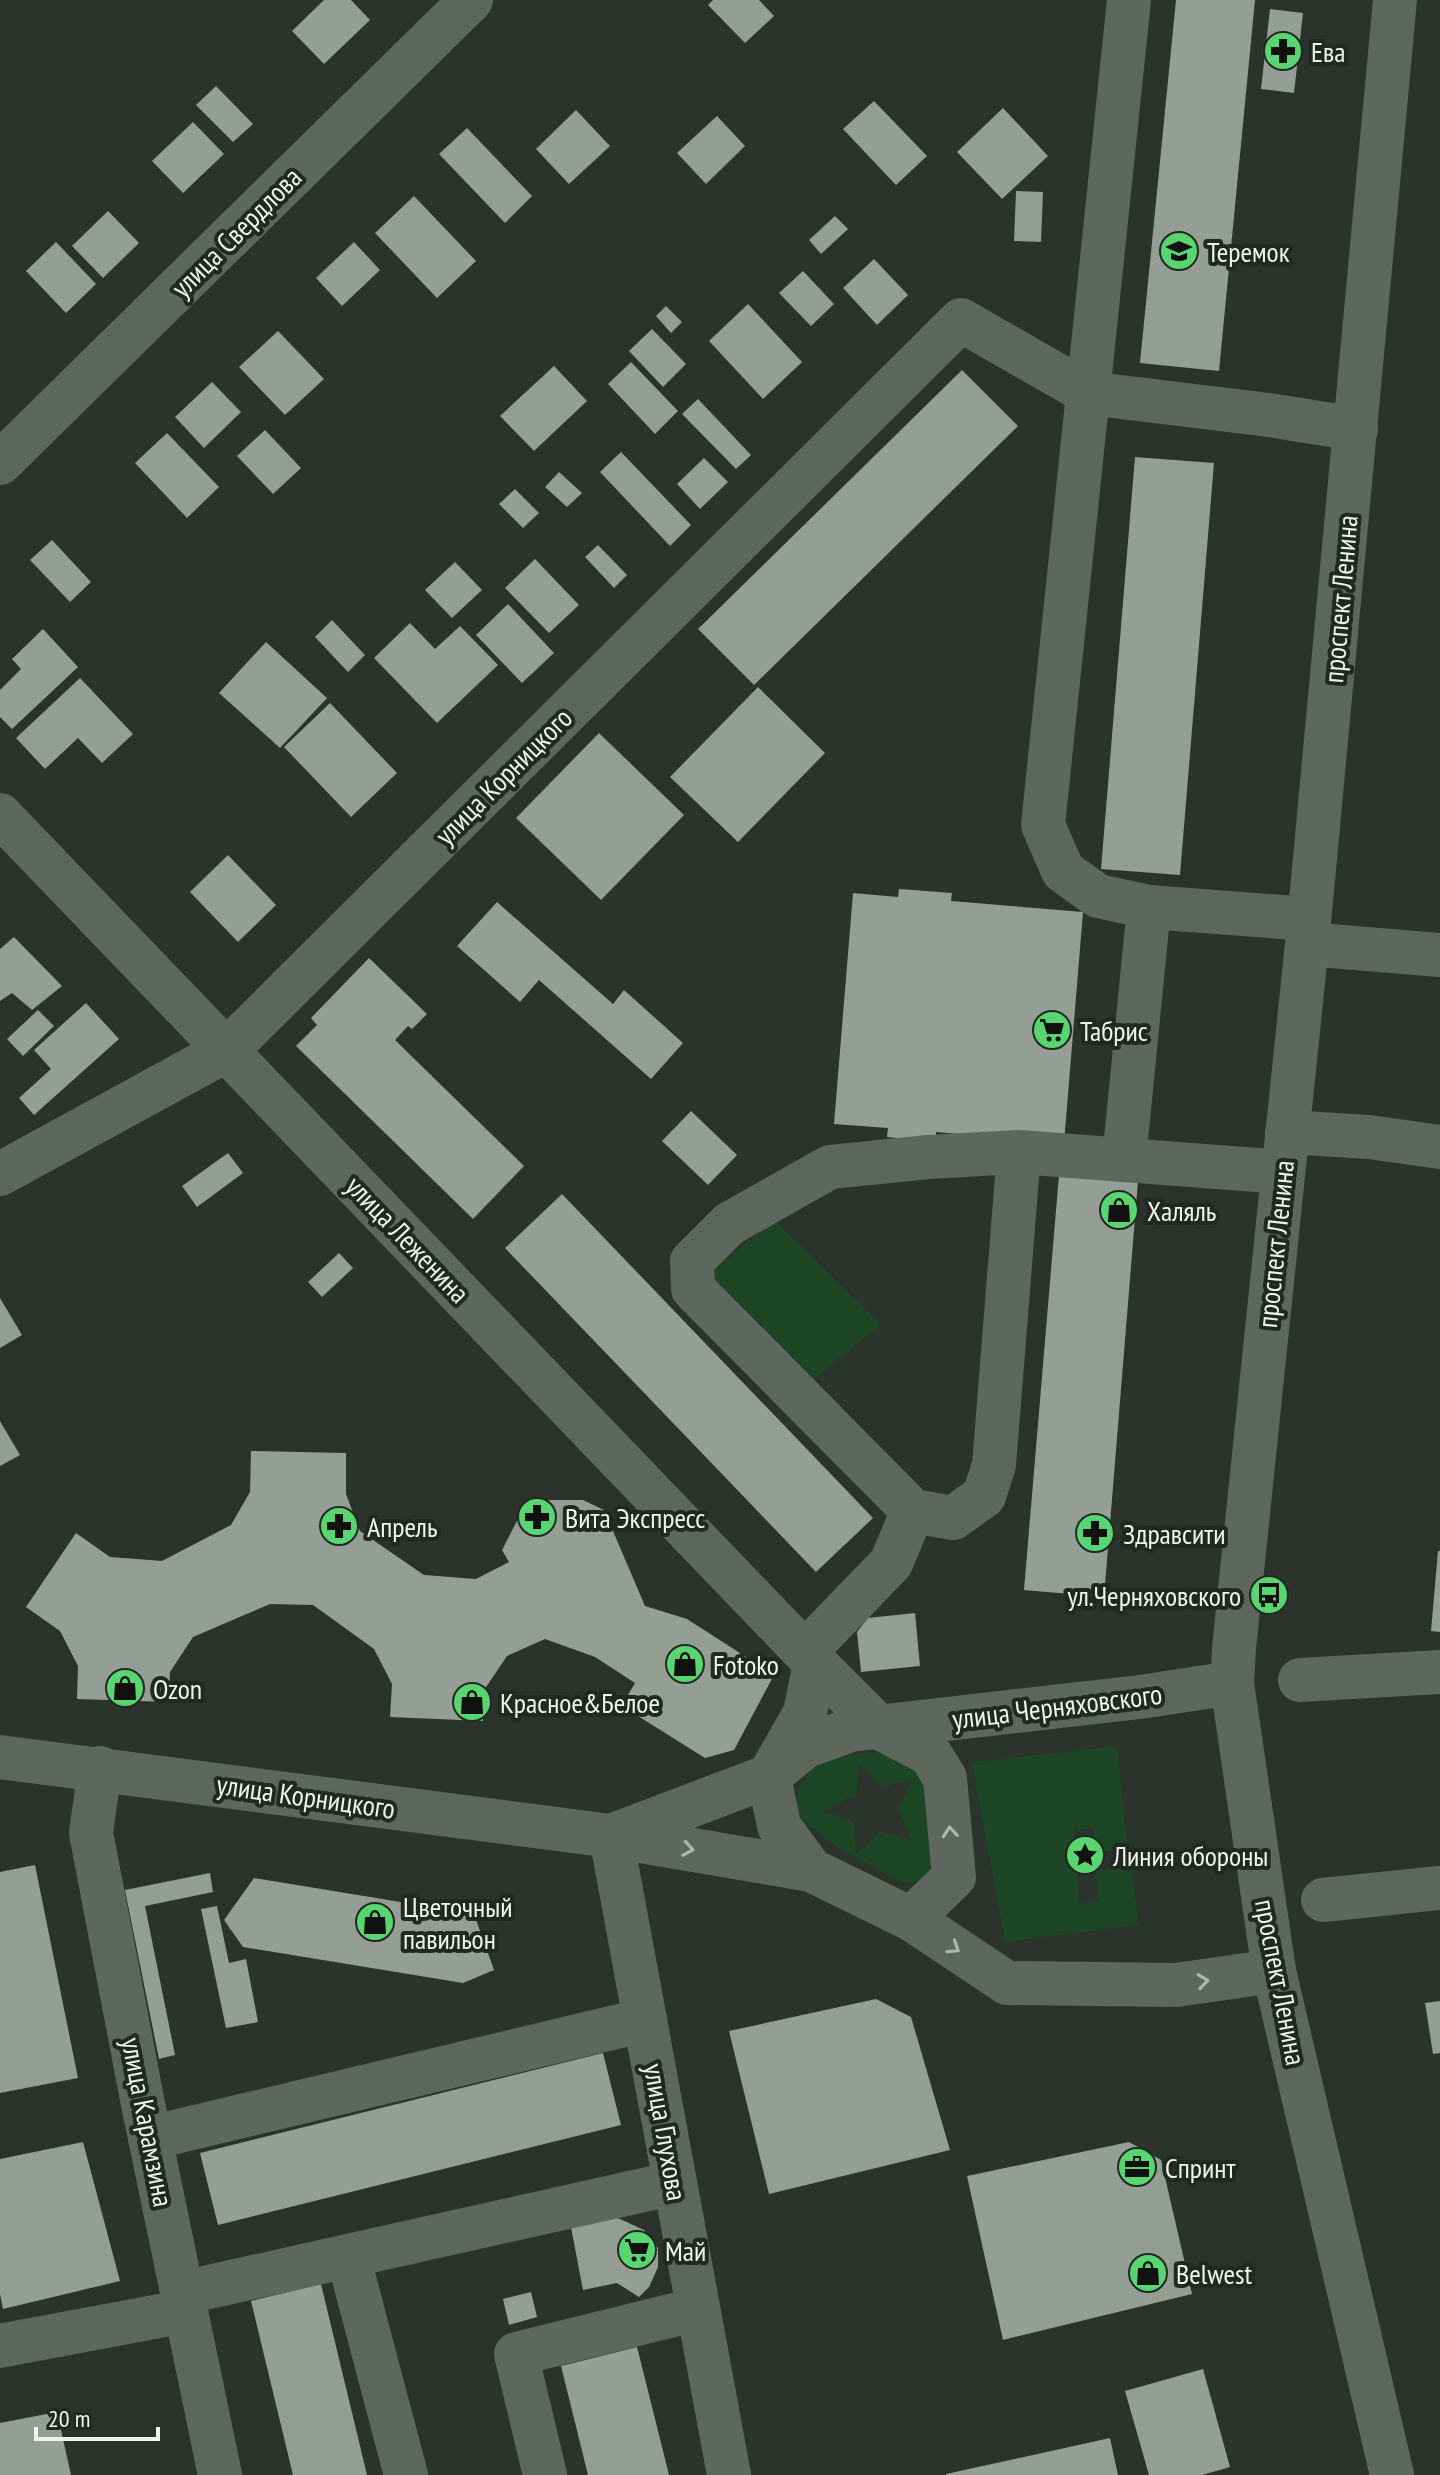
<svg xmlns="http://www.w3.org/2000/svg" width="1440" height="2475" font-family="'PT Sans Narrow',sans-serif">
	<style>
		.green { fill: #1d4724; fill-rule: evenodd }
		.building { fill: #949e95 }
		.lines { fill: none; stroke-linecap: round; stroke-linejoin: round }
		.minor { stroke: #5e675e; stroke-width: 44 }
		.oneway { stroke: #aeb5ae }
		.labels { text-anchor: middle; dominant-baseline: central; stroke-width: 8; stroke-linejoin: round; paint-order: stroke }
		.poi-label { font-size: 28px; fill: #eff4ef; stroke: #222922; text-anchor: start }
		.street-label { font-size: 28px; fill: #eff4ef; stroke: #222922 }
	</style>
	<rect width="100%" height="100%" fill="#2b332c"/>
	<g class="green">
		<polygon points="774,1220 881,1324 813,1380 710,1274"/>
		<polygon points="1117,1746 1128,1850 1095,1852 1093,1828 1074,1830 1079,1903 1098,1901 1096,1870 1131,1867 1139,1925 1005,1942 972,1762"/>
		<path d="M 866,1752 L 892,1753 L 905,1757 L 923,1779 L 936,1859 L 926,1879 L 914,1883 L 899,1881 L 840,1849 L 803,1821 L 796,1805 L 799,1788 L 811,1769 L 825,1760 ZM 859,1764 L 881,1787 L 912,1780 L 898,1809 L 912,1841 L 881,1832 L 856,1854 L 854,1822 L 822,1810 L 856,1795 Z"/>
	</g>
	<g class="building">
		<polygon points="324,0 351,0 370,20 324,64 292,31"/>
		<polygon points="713,0 759,0 774,16 745,43 708,5"/>
		<polygon points="1176,0 1255,0 1219,371 1140,363"/>
		<polygon points="1270,9 1303,13 1294,93 1261,89"/>
		<polygon points="216,86 253,124 233,142 196,105"/>
		<polygon points="874,101 927,156 896,185 843,129"/>
		<polygon points="1003,108 1048,156 1002,199 957,152"/>
		<polygon points="576,110 610,146 569,184 536,149"/>
		<polygon points="717,116 745,146 706,184 677,153"/>
		<polygon points="193,122 224,154 183,193 152,161"/>
		<polygon points="467,128 532,196 505,223 439,154"/>
		<polygon points="1016,191 1043,192 1041,242 1014,241"/>
		<polygon points="414,196 476,261 437,298 375,233"/>
		<polygon points="108,211 139,243 103,278 72,246"/>
		<polygon points="835,216 848,229 821,254 809,240"/>
		<polygon points="56,242 96,284 66,313 26,271"/>
		<polygon points="354,242 380,270 342,306 316,278"/>
		<polygon points="874,259 908,295 877,325 843,288"/>
		<polygon points="803,271 834,304 811,326 779,293"/>
		<polygon points="748,304 802,362 763,399 709,341"/>
		<polygon points="666,306 682,322 671,333 656,316"/>
		<polygon points="652,329 686,364 663,387 629,351"/>
		<polygon points="278,331 324,379 285,415 239,367"/>
		<polygon points="631,362 678,411 655,434 608,384"/>
		<polygon points="554,366 587,401 534,451 500,416"/>
		<polygon points="962,370 1018,426 754,685 698,629"/>
		<polygon points="212,382 241,412 204,448 175,417"/>
		<polygon points="698,399 751,455 736,469 682,414"/>
		<polygon points="265,430 301,468 273,494 237,456"/>
		<polygon points="167,433 219,487 187,518 135,463"/>
		<polygon points="621,452 691,525 670,546 600,472"/>
		<polygon points="1135,457 1214,463 1180,875 1101,869"/>
		<polygon points="704,458 728,482 700,509 677,484"/>
		<polygon points="559,472 582,493 567,507 545,487"/>
		<polygon points="515,489 539,513 523,528 499,504"/>
		<polygon points="52,540 91,582 70,602 30,560"/>
		<polygon points="598,545 627,575 614,588 585,557"/>
		<polygon points="535,559 579,605 549,633 505,588"/>
		<polygon points="455,562 482,590 452,618 425,590"/>
		<polygon points="508,604 554,653 522,683 476,635"/>
		<polygon points="332,620 365,655 348,672 315,637"/>
		<polygon points="410,623 435,649 460,626 498,665 437,723 374,658"/>
		<polygon points="43,629 78,667 12,729 0,717 0,690 21,669 12,659"/>
		<polygon points="266,642 327,698 280,748 219,693"/>
		<polygon points="80,678 133,734 102,763 78,738 45,769 16,738"/>
		<polygon points="758,687 825,753 738,842 670,777"/>
		<polygon points="330,703 397,773 351,817 284,747"/>
		<polygon points="599,733 684,815 601,900 516,818"/>
		<polygon points="228,855 276,905 238,942 190,892"/>
		<polygon points="899,889 952,893 951,901 1083,912 1064,1143 936,1132 936,1142 887,1137 888,1128 834,1124 853,893 898,897"/>
		<polygon points="497,902 613,1004 624,990 683,1043 651,1079 539,980 520,1002 457,946"/>
		<polygon points="14,937 62,986 32,1010 12,993 0,1001 0,949"/>
		<polygon points="369,958 427,1014 412,1029 408,1026 395,1040 524,1166 473,1219 296,1046 317,1025 311,1018"/>
		<polygon points="86,1003 119,1039 34,1115 19,1098 51,1069 34,1050"/>
		<polygon points="38,1010 54,1026 23,1056 7,1039"/>
		<polygon points="691,1111 737,1155 708,1185 662,1141"/>
		<polygon points="228,1153 243,1173 197,1207 182,1186"/>
		<polygon points="1059,1175 1138,1181 1104,1597 1024,1590"/>
		<polygon points="562,1194 873,1518 816,1572 505,1248"/>
		<polygon points="339,1253 353,1268 322,1297 308,1282"/>
		<polygon points="0,1298 22,1335 0,1348"/>
		<polygon points="0,1421 20,1455 0,1466"/>
		<polygon points="251,1451 346,1453 346,1494 360,1531 424,1575 476,1579 509,1562 502,1550 521,1513 550,1500 583,1500 604,1510 645,1606 687,1619 774,1675 734,1750 705,1758 638,1716 628,1695 635,1683 595,1657 545,1639 507,1656 484,1690 483,1721 390,1717 392,1684 374,1649 313,1605 270,1604 193,1637 170,1672 169,1702 77,1699 78,1666 60,1631 26,1607 76,1533 110,1557 162,1561 231,1525 250,1492"/>
		<polygon points="1438,1551 1440,1551 1440,1632 1431,1631"/>
		<polygon points="915,1613 920,1666 861,1672 857,1632 868,1618"/>
		<polygon points="35,1865 78,2078 0,2093 0,1872"/>
		<polygon points="210,1873 213,1892 145,1906 175,2055 159,2059 125,1890"/>
		<polygon points="254,1878 474,1914 494,1970 463,1983 243,1947 224,1920"/>
		<polygon points="217,1906 229,1963 246,1959 258,2022 226,2028 201,1909"/>
		<polygon points="876,1999 911,2017 950,2150 769,2194 729,2031"/>
		<polygon points="1440,2001 1440,2053 1433,2054 1425,2003"/>
		<polygon points="603,2053 621,2125 218,2225 200,2153"/>
		<polygon points="83,2142 120,2281 3,2309 0,2294 0,2159"/>
		<polygon points="1129,2142 1161,2160 1192,2294 1003,2340 967,2176"/>
		<polygon points="609,2214 644,2230 658,2248 658,2267 649,2287 639,2297 617,2283 583,2290 570,2222"/>
		<polygon points="321,2284 367,2475 293,2475 251,2301"/>
		<polygon points="531,2292 537,2317 509,2325 503,2299"/>
		<polygon points="637,2347 669,2475 588,2475 561,2366"/>
		<polygon points="1203,2369 1230,2467 1202,2475 1149,2475 1125,2391"/>
		<polygon points="57,2412 71,2475 0,2475 0,2423"/>
		<polygon points="1110,2438 1118,2475 946,2475 946,2474"/>
	</g>
	<g class="lines">
		<g class="minor">
			<polyline points="1129,0 1043,825 1063,871 1098,896 1149,907 1309,919"/>
			<polyline points="0,463 471,0"/>
			<polyline points="0,815 815,1663 880,1728 930,1754 945,1778 954,1877 911,1919"/>
			<polyline points="1307,944 1440,955"/>
			<polyline points="1287,1132 1369,1137 1440,1147"/>
			<polyline points="1019,1152 994,1465 984,1496 953,1518 913,1511 693,1289 692,1261 729,1224 830,1167 929,1157 1019,1152 1283,1172"/>
			<polyline points="1124,1160 1149,907"/>
			<polyline points="0,1174 227,1050 961,320 1088,393 1269,415 1356,429"/>
			<polyline points="805,1652 891,1563 913,1511"/>
			<polyline points="1300,1680 1440,1672"/>
			<polyline points="0,1757 611,1836 811,1870 911,1919 1007,1983 1176,1985 1274,1971"/>
			<polyline points="100,1768 91,1833 143,2104 220,2475"/>
			<polyline points="611,1836 729,2475"/>
			<polyline points="611,1836 769,1776 806,1746 851,1730 1140,1697 1232,1683"/>
			<polyline points="811,1870 779,1826 769,1776 805,1713 815,1663"/>
			<polyline points="1323,1900 1440,1888"/>
			<polyline points="150,2138 645,2020"/>
			<polyline points="348,2256 406,2475"/>
			<polyline points="182,2293 675,2183"/>
			<polyline points="0,2346 186,2311"/>
			<polyline points="545,2475 516,2354 698,2309"/>
			<polyline points="1392,2475 1274,1971 1232,1683 1234,1648 1307,944 1395,0"/>
		</g>
	</g>
	<defs><path id="oneway-chevron" d="M-2-3.5L2.5 0L-2 3.5" fill="none" stroke-width="1.6" stroke-linecap="round" stroke-linejoin="round" transform="scale(2)"/></defs>
	<g class="oneway">
		<use href="#oneway-chevron" transform="translate(950 1832) rotate(-95)"/>
		<use href="#oneway-chevron" transform="translate(688 1849) rotate(10)"/>
		<use href="#oneway-chevron" transform="translate(954 1948) rotate(33)"/>
		<use href="#oneway-chevron" transform="translate(1203 1981) rotate(-8)"/>
	</g>
	<defs>
		<symbol id="pharmacy-disc" viewBox="-11 -11 22 22"><circle r="9.5" fill="#58d570" stroke="#222922"/><path d="M-2-6h4v4h4v4h-4v4h-4v-4h-4v-4h4Z" fill="#111"/></symbol>
		<symbol id="school-disc" viewBox="-11 -11 22 22"><circle r="9.5" fill="#58d570" stroke="#222922"/><path d="M0-5L7-2L0 1L-7-2ZM-4 1L0 2.5L4 1V4Q0 6-4 4Z" fill="#111"/></symbol>
		<symbol id="supermarket-disc" viewBox="-11 -11 22 22"><circle r="9.5" fill="#58d570" stroke="#222922"/><path d="M-6-5.5h2.5l.6 2H6L4.5 2H-2.5L-4.4-4H-6ZM-1.5 3.2a1.3 1.3 0 1 0 .1 0ZM3 3.2a1.3 1.3 0 1 0 .1 0Z" fill="#111"/></symbol>
		<symbol id="shop-disc" viewBox="-11 -11 22 22"><circle r="9.5" fill="#58d570" stroke="#222922"/><path d="M-5-2.5h2.3a2.7 3.5 0 0 1 5.4 0H5L5.5 6h-11ZM-1.5-2.5h3a1.5 2.3 0 0 0-3 0Z" fill="#111"/></symbol>
		<symbol id="bus-disc" viewBox="-11 -11 22 22"><circle r="9.5" fill="#58d570" stroke="#222922"/><path d="M-5-6H5V4H4V6H2V4H-2V6H-4V4H-5ZM-3.5-4V0h7V-4ZM-3.5 1.2v1.5H-2V1.2ZM2 1.2v1.5H3.5V1.2Z" fill="#111"/></symbol>
		<symbol id="sight-disc" viewBox="-11 -11 22 22"><circle r="9.5" fill="#58d570" stroke="#222922"/><path d="M0-6L1.8-2.2L6-1.7L2.9 1.2L3.7 5.4L0 3.3L-3.7 5.4L-2.9 1.2L-6-1.7L-1.8-2.2Z" fill="#111"/></symbol>
		<symbol id="office-disc" viewBox="-11 -11 22 22"><circle r="9.5" fill="#58d570" stroke="#222922"/><path d="M-6-3h4V-5.5h4V-3h4V5H-6ZM-1-4.5V-3h2v-1.5ZM-6 0V1H6V0Z" fill="#111"/></symbol>
	</defs>
	<g fill-rule="evenodd">
		<use href="#pharmacy-disc" x="1261" y="29" width="44" height="44"/>
		<use href="#school-disc" x="1157" y="229" width="44" height="44"/>
		<use href="#supermarket-disc" x="1030" y="1008" width="44" height="44"/>
		<use href="#shop-disc" x="1097" y="1188" width="44" height="44"/>
		<use href="#pharmacy-disc" x="515" y="1495" width="44" height="44"/>
		<use href="#pharmacy-disc" x="317" y="1504" width="44" height="44"/>
		<use href="#pharmacy-disc" x="1073" y="1511" width="44" height="44"/>
		<use href="#bus-disc" x="1247" y="1573" width="44" height="44"/>
		<use href="#shop-disc" x="663" y="1642" width="44" height="44"/>
		<use href="#shop-disc" x="103" y="1666" width="44" height="44"/>
		<use href="#shop-disc" x="450" y="1680" width="44" height="44"/>
		<use href="#sight-disc" x="1063" y="1833" width="44" height="44"/>
		<use href="#shop-disc" x="353" y="1900" width="44" height="44"/>
		<use href="#office-disc" x="1115" y="2145" width="44" height="44"/>
		<use href="#supermarket-disc" x="615" y="2228" width="44" height="44"/>
		<use href="#shop-disc" x="1126" y="2251" width="44" height="44"/>
	</g>
	<g class="labels">
		<g class="poi-label">
			<text x="1311" y="51">Ева</text>
			<text x="1207" y="251">Теремок</text>
			<text x="1080" y="1030">Табрис</text>
			<text x="1147" y="1210">Халяль</text>
			<text x="565" y="1517">Вита Экспресс</text>
			<text x="367" y="1526">Апрель</text>
			<text x="1123" y="1533">Здравсити</text>
			<text x="1241" y="1595" text-anchor="end">ул.Черняховского</text>
			<text x="713" y="1664">Fotoko</text>
			<text x="153" y="1688">Ozon</text>
			<text x="500" y="1702">Красное&amp;Белое</text>
			<text x="1113" y="1855">Линия обороны</text>
			<text x="403" y="1906">Цветочный<tspan x="403" dy="32">павильон</tspan></text>
			<text x="1165" y="2167">Спринт</text>
			<text x="665" y="2250">Май</text>
			<text x="1176" y="2273">Belwest</text>
		</g>
		<g class="street-label">
			<text transform="translate(236 232) rotate(-45)">улица Свердлова</text>
			<text transform="translate(1340 599) rotate(-85)">проспект Ленина</text>
			<text transform="translate(503 776) rotate(-45)">улица Корницкого</text>
			<text transform="translate(408 1239) rotate(46)">улица Леженина</text>
			<text transform="translate(1275 1244) rotate(-84)">проспект Ленина</text>
			<text transform="translate(1057 1706) rotate(-7)">улица Черняховского</text>
			<text transform="translate(306 1796) rotate(8)">улица Корницкого</text>
			<text transform="translate(1281 1982) rotate(79)">проспект Ленина</text>
			<text transform="translate(148 2122) rotate(79)">улица Карамзина</text>
			<text transform="translate(666 2132) rotate(80)">улица Глухова</text>
		</g>
	</g>
	<path d="M36 2427v12h122v-12" fill="none" stroke="#eff4ef" stroke-width="4"/>
	<text x="48" y="2427" font-size="24" fill="#eff4ef" stroke="#222922" stroke-width="6" paint-order="stroke">20 m</text>
</svg>
